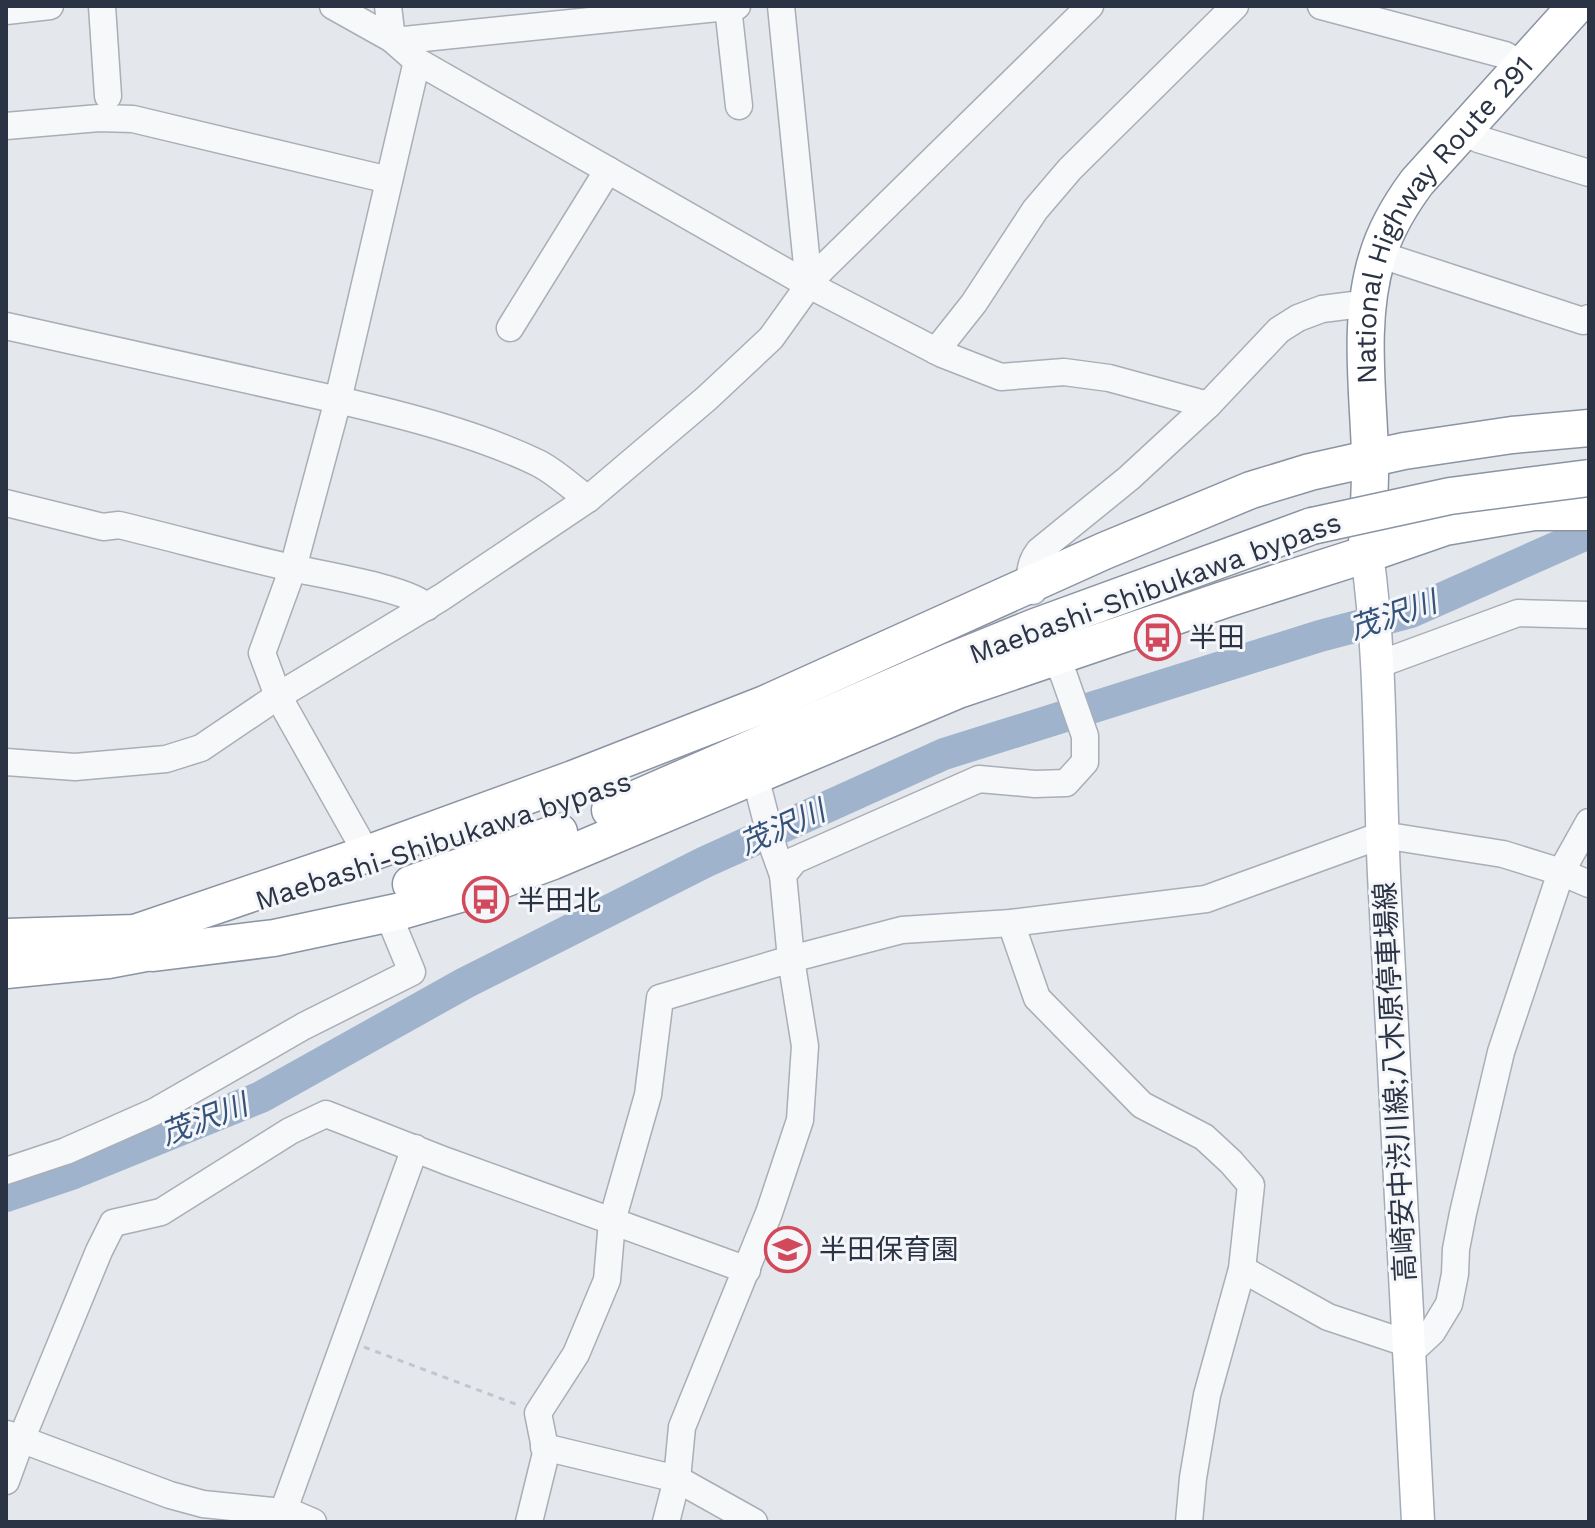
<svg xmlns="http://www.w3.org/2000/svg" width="1595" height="1528" font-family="'Work Sans','Noto Sans JP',sans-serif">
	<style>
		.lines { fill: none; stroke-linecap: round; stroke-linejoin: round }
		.river { stroke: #9fb4cc; stroke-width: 32 }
		.minor-casing { stroke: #a9aeb7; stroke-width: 29 }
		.major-casing { stroke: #a3abb8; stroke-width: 35 }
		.highway-casing { stroke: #8b94a3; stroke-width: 39 }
		.path { stroke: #c2c5cb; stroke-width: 3; stroke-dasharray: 6 6; stroke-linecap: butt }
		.minor { stroke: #f7f8fa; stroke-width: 26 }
		.major { stroke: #fff; stroke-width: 32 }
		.highway { stroke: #fff; stroke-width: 36 }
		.highway-bridge-casing { stroke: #8b94a3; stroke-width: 39; stroke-linecap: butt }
		.highway-bridge { stroke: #fff; stroke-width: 36 }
		.labels { text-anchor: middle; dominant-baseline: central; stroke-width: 6; stroke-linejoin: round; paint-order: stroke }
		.street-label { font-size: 28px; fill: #2b3445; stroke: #f4f6f9 }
		.poi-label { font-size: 28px; fill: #2b3445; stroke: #f4f6f9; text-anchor: start }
		.water-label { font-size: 30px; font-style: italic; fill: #34527a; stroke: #f4f6f9 }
	</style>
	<rect width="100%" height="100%" fill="#e4e7ec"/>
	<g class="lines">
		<polyline class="river" points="6,1196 74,1173 261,1097 465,983 705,862 944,754 1320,636 1411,612 1589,533"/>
		<defs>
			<g id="minor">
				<polyline points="102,6 108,96"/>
				<polyline points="333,6 392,39 404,40 737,6"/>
				<polyline points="388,6 392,39 417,61 809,285 942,354 1001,377 1064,372 1109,378 1208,405"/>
				<polyline points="1321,6 1505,55 1523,65"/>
				<polyline points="728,7 739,106"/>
				<polyline points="6,11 50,6"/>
				<polyline points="6,126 99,118 133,119 389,180"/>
				<polyline points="1466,127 1478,139 1589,173"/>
				<polyline points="1378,254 1583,321 1589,318"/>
				<polyline points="809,285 821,270 1090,6"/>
				<path d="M 6,326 L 338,400 C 403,415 478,434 538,463 C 556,472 572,488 588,499"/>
				<polyline points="510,328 608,170"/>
				<polyline points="936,351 974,303 1035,210 1070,169 1235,6"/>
				<path d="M 6,503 L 103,527 L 119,525 C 177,539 234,555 292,568 C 319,574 412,589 427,607"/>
				<path d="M 1033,591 C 1028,576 1029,564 1039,551 L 1129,478 L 1208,405 L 1279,330 L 1298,318 L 1322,309 L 1369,303"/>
				<polyline points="1377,665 1518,613 1589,615"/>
				<polyline points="6,762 75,767 166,759 201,748 278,696 442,597 588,499 707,398 771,338 809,285 781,6"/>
				<polyline points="755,776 774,850 783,875"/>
				<polyline points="367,854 278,696 262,653 293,568 338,400 417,61"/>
				<polyline points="1011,923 1037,998 1142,1105 1204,1137 1231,1162 1251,1185 1242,1269 1207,1395 1193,1478 1189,1522"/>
				<polyline points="6,1171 66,1151 154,1112 304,1026 412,972 388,914"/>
				<polyline points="1242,1269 1328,1317 1409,1344 1417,1346 1432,1332 1449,1304 1455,1274 1456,1249 1463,1213 1501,1052 1561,872 1589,822"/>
				<polyline points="7,1434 170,1495 203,1504 292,1513 313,1522"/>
				<polyline points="544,1447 677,1479 754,1522"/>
				<polyline points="6,1481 21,1440 99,1251 113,1223 161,1212 290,1131 326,1114 446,1161 747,1270"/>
				<polyline points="283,1512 415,1148"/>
				<polyline points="529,1522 546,1453 538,1413 576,1354 607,1280 612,1221 648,1095 660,998 791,959 902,930 1011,923 1206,899 1382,835 1503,854 1561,872 1589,884"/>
				<polyline points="666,1522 677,1479 682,1427 769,1213 800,1120 805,1046 791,959 783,875 795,860 979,779 1035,784 1066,783 1085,762 1085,736 1064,676 1055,658 1050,643"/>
			</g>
			<path id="major" d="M 1367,554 C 1382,661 1379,768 1384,875 C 1395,1090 1407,1306 1418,1522"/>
			<g id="highway">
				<path id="s1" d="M 1367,545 C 1368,514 1371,483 1370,453 C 1368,390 1358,319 1377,258 C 1385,230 1400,205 1417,182 L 1576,6"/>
				<polyline points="610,810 949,662 1035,627 1312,526"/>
				<polyline points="411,884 559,832"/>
				<polyline points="135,933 367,854 573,779 765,704 1104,551 1251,490 1310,472 1404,451 1512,435 1589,428"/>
				<polyline points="6,937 135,933 158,928"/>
				<polyline points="153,953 274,938 401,911 477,889 553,861 958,690 1226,599 1367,554 1445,527 1534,512 1589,512"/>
				<polyline points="6,970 108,960 172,948"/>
			</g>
		</defs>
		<use href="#minor" class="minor-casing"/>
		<use href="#major" class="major-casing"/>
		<use href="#highway" class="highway-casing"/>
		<polyline class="path" points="364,1347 518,1405"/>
		<use href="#minor" class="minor"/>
		<use href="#major" class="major"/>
		<use href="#highway" class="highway"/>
		<defs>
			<polyline id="highway-bridge" points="1312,526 1450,496 1589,478"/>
		</defs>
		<use href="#highway-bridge" class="highway-bridge-casing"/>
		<use href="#highway-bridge" class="highway-bridge"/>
	</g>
	<defs>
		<symbol id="bus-ring" viewBox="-11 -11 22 22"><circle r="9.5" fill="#f4f6f9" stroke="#d1495b" stroke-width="1.5"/><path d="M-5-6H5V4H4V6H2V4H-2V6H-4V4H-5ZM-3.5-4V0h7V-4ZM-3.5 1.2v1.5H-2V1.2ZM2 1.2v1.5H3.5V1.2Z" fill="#d1495b"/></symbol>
		<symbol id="school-ring" viewBox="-11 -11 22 22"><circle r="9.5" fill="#f4f6f9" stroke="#d1495b" stroke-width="1.5"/><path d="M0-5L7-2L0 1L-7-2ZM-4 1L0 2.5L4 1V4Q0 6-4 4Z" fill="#d1495b"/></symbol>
	</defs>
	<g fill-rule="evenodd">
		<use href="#bus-ring" x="1132" y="612" width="51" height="51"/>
		<use href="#bus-ring" x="460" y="874" width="51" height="51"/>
		<use href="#school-ring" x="762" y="1224" width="51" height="51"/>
	</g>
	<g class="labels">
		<g class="street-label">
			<text stroke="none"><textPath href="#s1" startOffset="350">National Highway Route 291</textPath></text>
			<text transform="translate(1155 588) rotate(-20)">Maebashi-Shibukawa bypass</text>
			<text transform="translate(443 841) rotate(-18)">Maebashi-Shibukawa bypass</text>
			<text transform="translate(1395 1082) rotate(-93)">高崎安中渋川線;八木原停車場線</text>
		</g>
		<g class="poi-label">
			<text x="1189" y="637">半田</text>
			<text x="517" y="900">半田北</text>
			<text x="819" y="1249">半田保育園</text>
		</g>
		<g class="water-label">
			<text transform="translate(1393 615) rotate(-19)">茂沢川</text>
			<text transform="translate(782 827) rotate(-24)">茂沢川</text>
			<text transform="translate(204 1119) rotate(-21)">茂沢川</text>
		</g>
	</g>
	<rect width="1595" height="1528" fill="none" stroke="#2b3445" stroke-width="16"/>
</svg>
